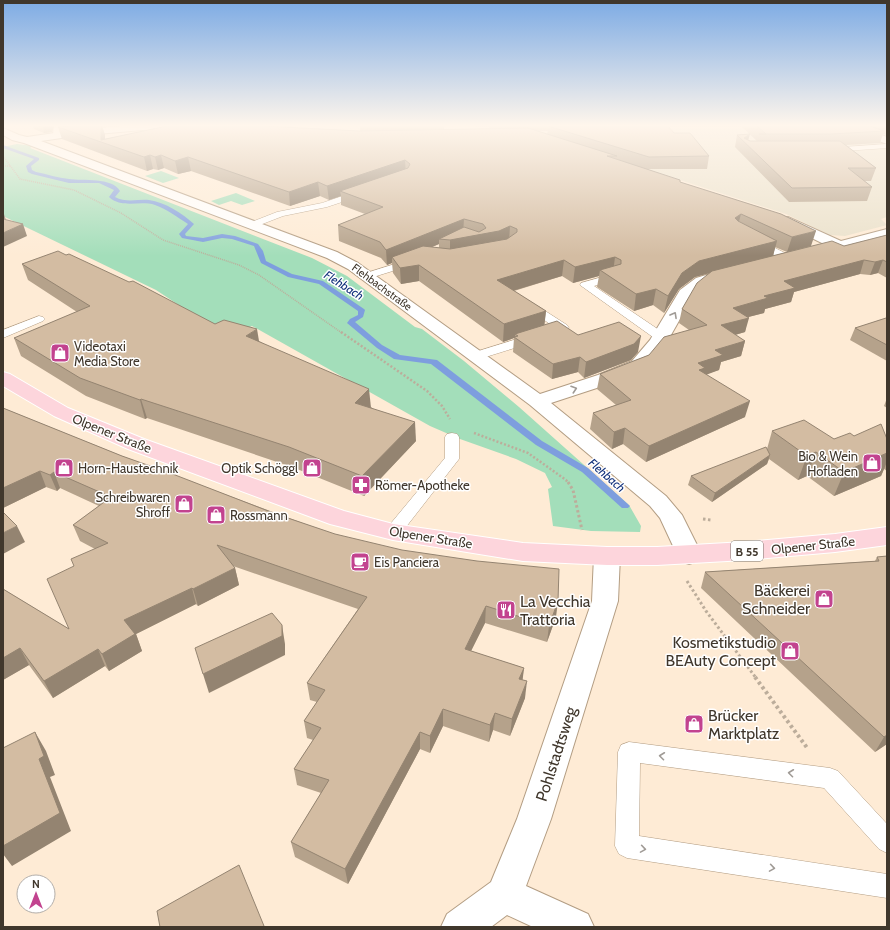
<svg xmlns="http://www.w3.org/2000/svg" width="890" height="930" font-family="Cabin,sans-serif">
	<style>
		.education { fill: #eae1cb }
		.green { fill: #a3deba }
		.lines { fill: none; stroke-linecap: round; stroke-linejoin: round }
		.stream { fill: #7e9ede; fill-rule: evenodd }
		.lane-casing { stroke: #b39d83; stroke-width: 1 }
		.street-casing { stroke: #b39d83; stroke-width: 2 }
		.primary-casing { stroke: #fff; stroke-width: 2 }
		.path-far3 { stroke: #bcad9b; stroke-width: 1.5; stroke-dasharray: 1 1; stroke-linecap: butt }
		.path-far2 { stroke: #bcad9b; stroke-width: 2.5; stroke-dasharray: 2 2; stroke-linecap: butt }
		.path-far1 { stroke: #bcad9b; stroke-width: 3; stroke-dasharray: 2.5 2.5; stroke-linecap: butt }
		.path { stroke: #bcad9b; stroke-width: 4; stroke-dasharray: 3 3; stroke-linecap: butt }
		.lane { fill: #fff; fill-rule: evenodd }
		.street { fill: #fff; fill-rule: evenodd }
		.primary { fill: #fdd5dc; fill-rule: evenodd }
		.wall { fill: #b5a28b; fill-rule: evenodd }
		.shaded-wall { fill: #948471 }
		.building { fill: #d3bca2; stroke: #948471 }
		.oneway { stroke: #a09b96 }
		.labels { text-anchor: middle; dominant-baseline: central; stroke-width: 3; stroke-linejoin: round; paint-order: stroke }
		.far-street-label { font-size: 11px; fill: #40372c; stroke: #fff }
		.far-water-label { font-size: 12px; font-style: italic; fill: #12317b; stroke: #fff }
		.shield { fill: #fff; stroke: #79736b; stroke-width: 1 }
		.shield-label { font-size: 12px; font-weight: bold; fill: #40372c }
		.poi-label { font-size: 13px; fill: #40372c; stroke: #fff; text-anchor: start }
		.street-label { font-size: 13px; fill: #40372c; stroke: #fff }
		.near-poi-label { font-size: 16px; fill: #40372c; stroke: #fff; text-anchor: end }
		.near-street-label { font-size: 16px; fill: #40372c; stroke: #fff }
	</style>
	<rect width="100%" height="100%" fill="#feebd5"/>
	<polygon class="education" points="475,126 839,126 887,145 887,217 881,219 887,225 845,236 830,235 786,214 549,138 478,134"/>
	<g class="green">
		<polygon points="17,144 33,146 30,148 312,258 347,276 415,327 422,329 464,361 519,407 629,505 641,526 640,532 591,531 553,526 548,489 552,487 545,473 516,459 460,439 430,426 252,326 227,337 156,290 3,216 3,147"/>
		<polygon points="161,171 179,178 163,183 145,176"/>
		<polygon points="236,193 255,201 242,205 231,201 219,205 211,201"/>
	</g>
	<g class="lines">
		<path class="stream" d="M 3,145 L 39,158 L 39,160 L 31,166 L 32,170 L 36,172 C 47,174 58,178 69,179 C 83,181 112,177 120,191 L 115,197 C 126,203 138,199 149,200 C 165,202 183,214 194,224 L 185,234 L 186,236 L 203,238 L 222,234 L 235,236 L 258,244 L 263,251 L 266,261 L 292,274 L 323,281 L 364,309 L 365,310 L 363,317 L 355,322 L 382,345 L 400,355 L 437,360 L 542,441 L 588,468 L 630,506 L 628,508 L 622,508 L 582,472 L 536,445 L 431,364 L 394,359 L 377,348 L 347,323 L 350,319 L 358,315 L 358,311 L 319,284 L 288,277 L 261,263 L 254,246 L 232,239 L 222,238 L 203,242 L 182,238 L 179,234 L 188,224 C 177,217 167,209 155,205 C 140,200 122,209 109,197 L 114,190 L 99,183 L 69,183 L 32,174 L 28,172 L 26,166 L 34,159 L 3,148 Z"/>
		<defs>
			<g id="lane">
				<polygon points="54,126 62,126 60,137 57,137 53,135"/>
				<polygon points="887,144 887,148 830,152 826,150 830,148"/>
				<polygon points="360,190 364,193 363,195 327,207 283,216 252,228 247,225 249,223 277,212 322,203"/>
				<polygon points="757,239 791,256 792,258 791,260 783,260 754,244 752,242"/>
				<polygon points="411,259 416,262 415,264 367,279 362,276 363,274"/>
				<polygon points="613,274 618,277 617,279 594,286 665,334 667,337 665,340 657,340 580,285 581,283"/>
				<path d="M 535,306 L 539,307 L 567,325 L 569,328 C 565,333 556,335 550,334 L 548,331 L 554,327 L 529,309 L 531,307 Z"/>
				<polygon points="39,316 43,317 45,319 43,321 3,338 3,330"/>
				<polygon points="533,334 537,335 539,338 537,341 476,360 472,359 470,356 472,353"/>
				<polygon points="452,433 457,434 459,437 459,459 399,536 393,538 387,536 385,532 387,528 445,458 445,437 447,434"/>
				<polygon points="629,742 830,768 838,771 887,824 887,853 879,849 824,788 640,763 639,836 887,874 887,898 627,858 619,854 615,846 618,752 621,745"/>
			</g>
			<g id="street">
				<polygon points="123,126 189,126 194,129 189,132 142,130 75,136 41,141 337,252 358,263 540,394 598,375 632,361 650,340 680,290 696,278 723,270 728,272 731,275 728,278 708,284 693,296 667,342 646,369 612,383 551,403 666,496 682,515 702,555 698,561 689,564 680,561 660,518 650,506 530,405 348,269 327,258 24,143 12,140 3,135 3,128 19,135 27,137 75,130"/>
				<polygon points="844,126 857,126 887,137 887,144 845,128"/>
				<polygon points="788,217 841,241 887,229 887,237 826,253 821,252 819,249 821,246 826,245 783,224 781,221 783,218"/>
				<polygon points="607,547 616,550 620,556 618,601 551,819 526,886 588,914 594,927 533,927 507,915 491,927 441,927 447,914 491,882 517,819 592,601 594,556 598,550"/>
			</g>
			<polygon id="primary" points="3,372 10,374 68,408 144,439 344,511 393,524 523,543 607,547 657,547 745,542 835,534 887,527 887,545 835,552 745,560 657,565 607,565 523,561 393,540 330,524 128,449 54,416 3,386"/>
		</defs>
		<use href="#lane" class="lane-casing"/>
		<use href="#street" class="street-casing"/>
		<use href="#primary" class="primary-casing"/>
		<g class="path-far3">
			<polyline points="3,156 20,179 74,190 121,213 163,240 239,265 259,275 342,333"/>
			<polyline points="3,166 11,166"/>
		</g>
		<g class="path-far2">
			<polyline points="341,332 427,391 442,406 450,419"/>
			<polyline points="474,433 528,453 566,480 568,483"/>
		</g>
		<g class="path-far1">
			<polyline points="568,482 573,490 582,530"/>
			<polyline points="703,519 711,520"/>
			<polyline points="687,581 706,611 756,678"/>
		</g>
		<polyline class="path" points="755,677 808,749"/>
		<use href="#lane" class="lane"/>
		<use href="#street" class="street"/>
		<use href="#primary" class="primary"/>
	</g>
	<g class="wall">
		<polygon points="33,126 54,126 52,132 44,133 34,129"/>
		<path d="M 61,126 L 104,126 L 102,126 L 105,135 L 105,139 L 167,126 L 292,126 L 292,127 L 360,131 L 360,126 L 444,126 L 444,129 L 490,129 L 489,126 L 668,126 L 674,133 L 709,156 L 707,169 L 647,169 L 680,182 L 811,246 L 844,246 L 887,235 L 887,278 L 878,273 L 870,275 L 860,274 L 794,292 L 791,302 L 765,309 L 764,313 L 748,317 L 745,332 L 735,335 L 745,341 L 741,356 L 721,362 L 719,370 L 706,374 L 745,417 L 646,462 L 623,444 L 612,449 L 590,429 L 593,413 L 616,405 L 597,389 L 600,374 L 649,355 L 689,330 L 679,323 L 682,309 L 710,273 L 695,277 L 679,289 L 664,313 L 653,305 L 634,311 L 597,287 L 599,276 L 573,283 L 562,276 L 514,291 L 546,311 L 544,325 L 638,352 L 631,360 L 584,378 L 578,372 L 552,379 L 513,352 L 514,338 L 503,342 L 419,281 L 401,284 L 393,273 L 392,263 L 387,265 L 381,258 L 339,241 L 338,225 L 365,214 L 341,205 L 341,196 L 329,200 L 320,196 L 290,206 L 191,171 L 178,174 L 164,168 L 158,170 L 153,169 L 147,171 L 62,139 L 58,127 L 62,127 ZM 538,131 L 548,131 L 547,134 ZM 439,244 L 439,248 L 432,247 ZM 775,247 L 787,252 L 773,256 Z"/>
		<polygon points="741,126 887,126 887,135 883,134 880,143 846,145 876,168 871,181 864,181 872,187 867,201 789,202 735,147 737,135 750,141 757,141"/>
		<polygon points="22,264 215,324 259,341 371,407 416,441 364,496 292,467 147,418 145,419 86,396 21,356 14,338 77,312 28,280"/>
		<polygon points="887,318 887,361 850,340 855,328"/>
		<polygon points="887,398 887,408 884,406"/>
		<polygon points="3,408 122,456 556,617 547,642 485,623 471,651 524,668 522,680 525,698 510,736 493,730 489,742 443,726 430,753 420,749 348,884 295,857 291,842 321,793 297,785 294,769 313,740 307,738 304,721 317,702 310,700 307,683 358,609 233,566 235,568 239,585 198,606 196,604 136,634 142,651 109,671 105,666 53,698 29,665 3,680 3,589 69,629 74,566 95,549 80,541 73,525 99,506 60,488 57,491 46,487 3,508"/>
		<polygon points="772,431 834,439 854,436 887,439 887,471 884,469 881,476 834,496 807,476 798,480 769,459 767,464 712,502 688,485 691,476 767,449"/>
		<polygon points="887,556 887,744 875,752 701,588 705,572 875,561 877,557"/>
	</g>
	<g class="shaded-wall">
		<polygon points="50,126 54,126 52,132 44,133 43,127"/>
		<polygon points="61,126 104,126 102,126 105,135 105,143 101,140 62,128"/>
		<polygon points="750,134 747,144 744,138"/>
		<polygon points="150,155 153,169 147,171 144,157"/>
		<polygon points="161,155 164,168 158,170 155,157"/>
		<polygon points="188,157 191,171 178,174 175,161"/>
		<polygon points="405,160 406,174 340,191 341,196 329,200 327,186"/>
		<polygon points="318,182 320,196 290,206 289,192"/>
		<polygon points="3,214 4,214 8,226 3,228"/>
		<polygon points="741,214 737,229 735,218"/>
		<polygon points="464,219 463,234 439,239 439,244 396,262 392,257 392,263 387,265 386,250"/>
		<polygon points="23,224 27,236 3,247 3,233"/>
		<polygon points="510,226 509,242 450,255 450,240"/>
		<polygon points="816,231 811,246 787,252 792,237"/>
		<polygon points="777,241 773,256 695,277 679,289 664,313 668,296 682,273 699,261"/>
		<polygon points="615,257 613,273 600,270 599,276 573,283 575,267"/>
		<polygon points="564,260 562,276 496,296 497,280"/>
		<polygon points="864,260 860,274 794,292 791,302 765,309 764,313 729,322 733,308 784,281"/>
		<polygon points="883,260 878,273 870,275 875,262"/>
		<polygon points="419,265 419,281 401,284 400,268"/>
		<polygon points="656,289 653,305 634,311 636,294"/>
		<polygon points="546,311 544,329 518,336 515,334 515,338 514,337 514,338 503,342 504,324"/>
		<polygon points="749,318 745,332 717,340 721,325"/>
		<polygon points="257,329 260,347 246,336"/>
		<polygon points="641,336 638,352 631,360 584,378 586,362"/>
		<polygon points="745,341 741,356 721,362 719,370 703,376 701,383 698,363 715,350"/>
		<polygon points="580,357 578,372 552,379 553,364"/>
		<polygon points="369,389 371,408 355,403"/>
		<polygon points="141,399 147,418 145,419 140,400"/>
		<polygon points="750,401 745,417 646,462 649,446"/>
		<polygon points="415,422 416,441 364,496 362,476"/>
		<polygon points="625,428 623,444 612,449 614,432"/>
		<polygon points="816,452 807,476 798,480 807,456"/>
		<polygon points="887,453 887,462 881,476 834,496 844,472"/>
		<polygon points="770,455 767,464 712,502 715,493"/>
		<polygon points="40,471 46,487 3,508 3,488"/>
		<polygon points="54,472 60,488 57,491 50,475"/>
		<polygon points="17,526 25,542 3,554 3,533"/>
		<polygon points="235,568 239,585 198,606 193,589"/>
		<polygon points="192,588 196,604 136,634 142,651 109,671 102,654 124,620"/>
		<polygon points="558,601 556,617 547,642 549,626"/>
		<polygon points="486,606 485,623 464,665 465,649"/>
		<polygon points="282,625 285,644 285,655 209,693 203,674"/>
		<polygon points="20,648 29,665 3,680 3,658"/>
		<polygon points="98,649 105,666 53,698 44,681"/>
		<polygon points="524,668 522,685 519,679"/>
		<polygon points="527,681 525,698 510,736 512,719"/>
		<polygon points="443,709 443,726 430,753 430,736"/>
		<polygon points="495,713 493,730 489,742 490,725"/>
		<polygon points="35,732 46,751 55,775 50,777 71,831 12,866 3,854 3,846 39,759"/>
		<polygon points="420,732 420,749 348,884 345,869"/>
		<polygon points="887,735 887,744 875,752 884,737"/>
	</g>
	<g class="building">
		<polygon points="39,126 50,126 43,127"/>
		<polygon points="72,126 101,126 101,140 167,126 262,126 359,131 528,128 617,156 607,156 680,180 680,182 781,214 816,231 792,237 741,214 735,218 738,221 777,241 699,261 682,273 668,296 656,289 636,294 600,270 621,264 621,260 615,257 575,267 564,260 497,280 546,311 504,324 419,265 400,268 392,257 423,246 450,249 507,239 517,232 517,229 510,226 499,231 450,240 439,239 464,227 479,232 486,228 483,224 464,219 386,250 380,242 338,225 383,207 340,191 408,168 410,164 405,160 327,186 318,182 289,192 188,157 175,161 161,155 155,157 150,155 144,157 58,127"/>
		<polygon points="548,126 668,126 674,133 690,133 709,156 649,157"/>
		<polygon points="757,126 870,126 884,131 831,134 759,134 766,134"/>
		<polygon points="750,134 744,138 750,141 840,141 876,168 848,168 872,187 792,188 737,135"/>
		<polygon points="3,219 23,224 3,233"/>
		<polygon points="887,235 887,262 883,260 875,262 864,260 784,281 795,288 764,296 768,298 733,308 749,318 721,325 745,341 715,350 723,355 698,363 705,368 699,370 750,401 649,446 625,428 614,432 593,413 631,400 600,374 649,355 664,337 707,325 682,309 697,283 712,271 832,241 844,246"/>
		<polygon points="58,251 66,255 69,254 129,282 133,281 215,324 224,320 257,329 246,336 369,389 355,403 415,422 362,476 289,447 141,399 140,400 80,378 14,338 90,306 22,264"/>
		<polygon points="886,318 887,318 887,345 855,328"/>
		<polygon points="557,321 578,335 619,322 641,336 634,344 586,362 580,357 553,364 514,337 518,336 515,334"/>
		<polygon points="3,408 122,456 170,473 276,514 335,534 402,550 477,561 559,569 558,601 549,626 486,606 465,649 524,668 519,679 527,681 512,719 495,713 490,725 443,709 430,736 420,732 345,869 291,842 329,780 294,769 321,728 304,721 325,690 307,683 367,597 217,545 235,568 193,589 192,588 124,620 135,634 102,654 98,649 44,681 20,648 3,658 3,589 69,629 47,579 74,566 71,559 108,543 73,525 111,497 54,472 50,475 40,471 3,488"/>
		<polygon points="804,420 834,439 850,433 854,436 881,424 887,439 887,453 844,472 816,452 807,456 772,431"/>
		<polygon points="766,447 770,455 715,493 691,476"/>
		<polygon points="3,512 17,526 3,533"/>
		<polygon points="887,556 887,735 884,737 705,572 879,561 877,557"/>
		<polygon points="272,613 282,625 282,636 203,674 195,648"/>
		<polygon points="35,732 44,756 39,759 60,813 3,846 3,748"/>
		<polygon points="239,865 264,926 262,927 160,927 157,911"/>
	</g>
	<defs><path id="oneway-chevron" d="M-2-3.5L2.5 0L-2 3.5" fill="none" stroke-width="1.6" stroke-linecap="round" stroke-linejoin="round"/></defs>
	<g class="oneway">
		<use href="#oneway-chevron" transform="translate(674 315) rotate(-61)"/>
		<use href="#oneway-chevron" transform="translate(574 389) rotate(-18)"/>
		<use href="#oneway-chevron" transform="translate(662 756) rotate(-173)"/>
		<use href="#oneway-chevron" transform="translate(791 773) rotate(-173)"/>
		<use href="#oneway-chevron" transform="translate(643 849) rotate(9)"/>
		<use href="#oneway-chevron" transform="translate(772 868) rotate(9)"/>
	</g>
	<linearGradient id="sky" x2="0" y2="1"><stop stop-color="#7dabe4"/><stop offset="0.49" stop-color="#fff6ec"/><stop offset="1" stop-color="#fff6ec" stop-opacity="0"/></linearGradient>
	<rect width="890" height="256" fill="url(#sky)"/>
	<defs>
		<symbol id="shop-square" viewBox="-11 -11 22 22"><rect x="-9" y="-9" width="18" height="18" rx="4" fill="#c2438f" stroke="#fff"/><path d="M-5-2.5h2.3a2.7 3.5 0 0 1 5.4 0H5L5.5 6h-11ZM-1.5-2.5h3a1.5 2.3 0 0 0-3 0Z" fill="#fff"/></symbol>
		<symbol id="pharmacy-square" viewBox="-11 -11 22 22"><rect x="-9" y="-9" width="18" height="18" rx="4" fill="#c2438f" stroke="#fff"/><path d="M-2-6h4v4h4v4h-4v4h-4v-4h-4v-4h4Z" fill="#fff"/></symbol>
		<symbol id="cafe-square" viewBox="-11 -11 22 22"><rect x="-9" y="-9" width="18" height="18" rx="4" fill="#c2438f" stroke="#fff"/><path d="M-5.5-4.5H6V0H3Q3 3.5 0 3.5H-2.5Q-5.5 3.5-5.5 0ZM3-3.2v2h1.7v-2ZM-6 4.5H4V6H-6Z" fill="#fff"/></symbol>
		<symbol id="restaurant-square" viewBox="-11 -11 22 22"><rect x="-9" y="-9" width="18" height="18" rx="4" fill="#c2438f" stroke="#fff"/><path d="M-5-6h1v4h1v-4h1v4h1v-4h1v5L-1.5 .5V6h-2V.5L-5-1ZM5-6V6H3V1.5H1.5Q1.5-4 5-6Z" fill="#fff"/></symbol>
	</defs>
	<g fill-rule="evenodd">
		<use href="#shop-square" x="49" y="342" width="22" height="22"/>
		<use href="#shop-square" x="861" y="452" width="22" height="22"/>
		<use href="#shop-square" x="53" y="457" width="22" height="22"/>
		<use href="#shop-square" x="301" y="457" width="22" height="22"/>
		<use href="#pharmacy-square" x="350" y="474" width="22" height="22"/>
		<use href="#shop-square" x="173" y="493" width="22" height="22"/>
		<use href="#shop-square" x="205" y="504" width="22" height="22"/>
		<use href="#cafe-square" x="349" y="551" width="22" height="22"/>
		<use href="#shop-square" x="813" y="588" width="22" height="22"/>
		<use href="#restaurant-square" x="495" y="599" width="22" height="22"/>
		<use href="#shop-square" x="779" y="640" width="22" height="22"/>
		<use href="#shop-square" x="683" y="713" width="22" height="22"/>
	</g>
	<g class="labels">
		<g class="far-street-label">
			<text transform="translate(382 287) rotate(36)">Flehbachstraße</text>
		</g>
		<g class="far-water-label">
			<text transform="translate(344 285) rotate(32)">Flehbach</text>
			<text transform="translate(607 475) rotate(41)">Flehbach</text>
		</g>
		<rect class="shield" x="731" y="541" width="32" height="20" rx="3"/>
		<g class="shield-label">
			<text x="747" y="551">B 55</text>
		</g>
		<g class="poi-label">
			<text x="74" y="346">Videotaxi<tspan x="74" dy="15">Media Store</tspan></text>
			<text x="858" y="456" text-anchor="end">Bio &amp; Wein<tspan x="858" dy="15">Hofladen</tspan></text>
			<text x="78" y="468">Horn-Haustechnik</text>
			<text x="298" y="468" text-anchor="end">Optik Schöggl</text>
			<text x="375" y="485">Römer-Apotheke</text>
			<text x="170" y="497" text-anchor="end">Schreibwaren<tspan x="170" dy="15">Shroff</tspan></text>
			<text x="230" y="515">Rossmann</text>
			<text x="374" y="562">Eis Panciera</text>
		</g>
		<g class="street-label">
			<text transform="translate(112 433) rotate(22)">Olpener Straße</text>
			<text transform="translate(431 537) rotate(9)">Olpener Straße</text>
			<text transform="translate(813 545) rotate(-6)">Olpener Straße</text>
		</g>
		<g class="near-poi-label">
			<text x="810" y="590">Bäckerei<tspan x="810" dy="18">Schneider</tspan></text>
			<text x="520" y="601" text-anchor="start">La Vecchia<tspan x="520" dy="18">Trattoria</tspan></text>
			<text x="776" y="642">Kosmetikstudio<tspan x="776" dy="18">BEAuty Concept</tspan></text>
			<text x="708" y="715" text-anchor="start">Brücker<tspan x="708" dy="18">Marktplatz</tspan></text>
		</g>
		<g class="near-street-label">
			<text transform="translate(556 754) rotate(-72)">Pohlstadtsweg</text>
		</g>
	</g>
	<rect width="890" height="930" fill="none" stroke="#40372c" stroke-width="8"/>
	<g transform="translate(36 894)"><circle r="19" fill="#ffffff" stroke="#b3afab"/>
	<path d="M0-3L7 15L0 10L-7 15Z" fill="#c2438f"/>
	<text y="-6" font-size="11" font-weight="bold" text-anchor="middle" fill="#40372c">N</text>
	</g>
</svg>
